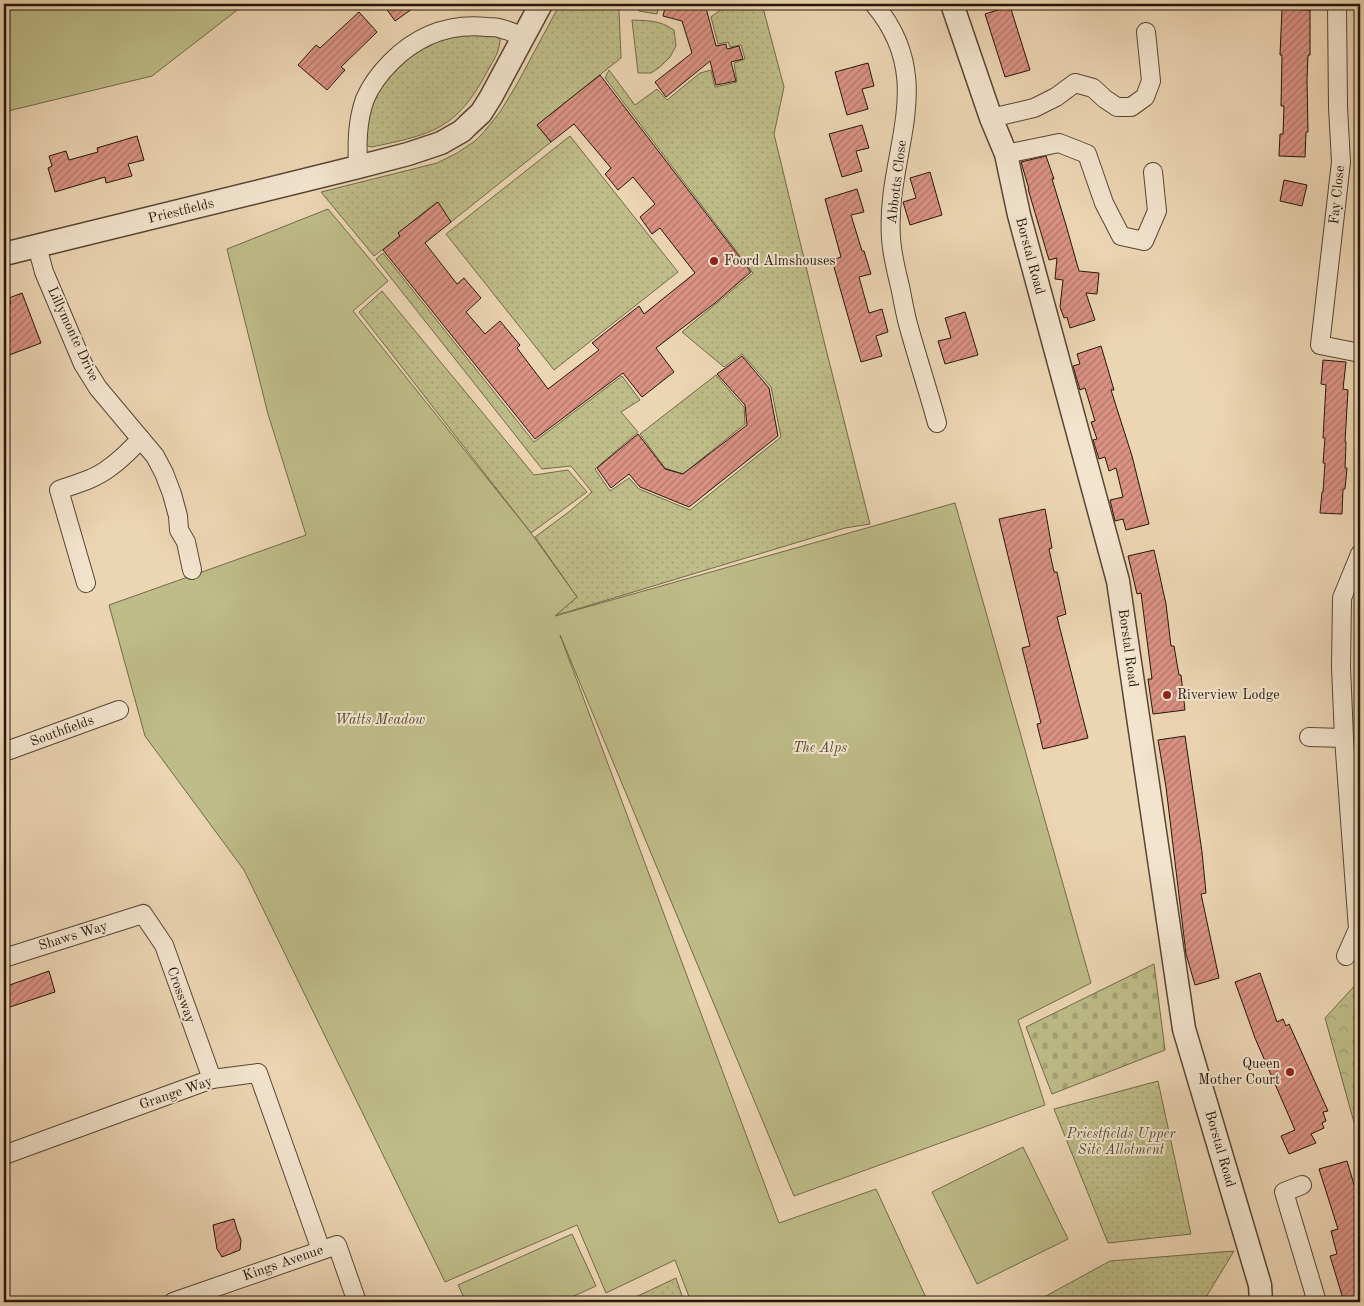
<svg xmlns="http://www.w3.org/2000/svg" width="1364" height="1306" font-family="'Old Standard TT',serif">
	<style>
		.grass { fill: url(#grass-dots); stroke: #726a4a }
		.forest { fill: url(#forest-crowns); stroke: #726a4a }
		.cemetery { fill: url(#cemetery-stones); stroke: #726a4a }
		.park { fill: #bebc88; stroke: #726a4a }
		.building { fill: url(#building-hatch); stroke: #25170b }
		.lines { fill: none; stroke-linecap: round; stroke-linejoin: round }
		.minor-casing { stroke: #574635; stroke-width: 20 }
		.tertiary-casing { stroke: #574635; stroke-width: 25 }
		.minor { stroke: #f3e4ce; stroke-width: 18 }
		.tertiary { stroke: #f3e4ce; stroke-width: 22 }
		.poi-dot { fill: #8f2418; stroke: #f3e4ce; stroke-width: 2 }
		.labels { text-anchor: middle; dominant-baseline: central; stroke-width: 4; stroke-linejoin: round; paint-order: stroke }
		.street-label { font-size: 14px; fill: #25170b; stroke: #f3e4ce }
		.poi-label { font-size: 14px; fill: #25170b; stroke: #f3e4ce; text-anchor: start }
		.park-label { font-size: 14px; font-style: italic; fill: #534930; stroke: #f3e4ce }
	</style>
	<defs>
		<pattern id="grass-dots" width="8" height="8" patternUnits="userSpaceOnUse" patternTransform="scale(1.25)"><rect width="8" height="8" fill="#bebc88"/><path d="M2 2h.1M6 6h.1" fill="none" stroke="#a3a174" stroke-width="1.8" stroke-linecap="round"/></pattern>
		<pattern id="forest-crowns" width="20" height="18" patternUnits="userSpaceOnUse" patternTransform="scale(1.25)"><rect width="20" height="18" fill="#bebc88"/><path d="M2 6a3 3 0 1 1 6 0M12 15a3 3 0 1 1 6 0" fill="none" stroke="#a3a174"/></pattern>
		<pattern id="cemetery-stones" width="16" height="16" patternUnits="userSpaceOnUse" patternTransform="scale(1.25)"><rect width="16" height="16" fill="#bebc88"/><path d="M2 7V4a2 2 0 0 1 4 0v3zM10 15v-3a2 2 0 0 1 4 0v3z" fill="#a3a174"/></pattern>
		<pattern id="building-hatch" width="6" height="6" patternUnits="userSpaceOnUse" patternTransform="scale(1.25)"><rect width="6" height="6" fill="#da9284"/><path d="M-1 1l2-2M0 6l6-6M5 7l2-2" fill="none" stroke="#b1766a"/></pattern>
	</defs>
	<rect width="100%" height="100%" fill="#ecd5b3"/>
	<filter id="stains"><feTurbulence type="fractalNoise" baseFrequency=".004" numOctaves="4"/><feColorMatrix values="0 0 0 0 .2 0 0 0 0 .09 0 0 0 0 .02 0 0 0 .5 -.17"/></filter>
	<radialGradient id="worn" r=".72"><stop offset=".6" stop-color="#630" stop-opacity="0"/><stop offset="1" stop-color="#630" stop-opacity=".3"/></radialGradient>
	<g class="grass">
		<polygon points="560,4 617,4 619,11 621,58 537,125 551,142 451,222 437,202 398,233 400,236 374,256 321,192 437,163 457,153 475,141 483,133 500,112 517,84"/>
		<polygon points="636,4 659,4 657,14 639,11"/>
		<polygon points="728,4 762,4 784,87 774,134 823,337 870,524 845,528 554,616 577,597 535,537 570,511 592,492 571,466 542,469 376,259 383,253 534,442 622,376 640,400 621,412 638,432 595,469 610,491 629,478 639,489 690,510 781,437 771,387 742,354 724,367 682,332 753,273 605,78 609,70 635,105 657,89 667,100 700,73 711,70 715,87 737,82 734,63 745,59 741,45 730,47 728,42 718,44 711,17"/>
		<path d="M 632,20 C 650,21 659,20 674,30 L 676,46 L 670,57 L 660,67 L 651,73 L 638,73 Z"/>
		<path d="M 468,31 L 500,37 C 501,50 493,61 487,72 C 456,130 432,134 372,147 L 364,145 L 365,123 L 380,83 L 420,45 Z"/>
		<polygon points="570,136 678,272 554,370 446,234"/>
		<polygon points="382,291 534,475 568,470 587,492 531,533 359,312"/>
		<polygon points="716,375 744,407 745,424 683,474 665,468 640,434"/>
		<polygon points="1360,585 1360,744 1355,608"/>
		<polygon points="1158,1081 1191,1234 1108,1243 1054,1109"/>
		<polygon points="1234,1251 1203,1302 1035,1302 1110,1261"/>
		<polygon points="676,1278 684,1302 625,1302"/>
	</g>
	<polygon class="forest" points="1360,980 1360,1144 1325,1018"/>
	<polygon class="cemetery" points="1154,964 1165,1050 1052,1094 1026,1027"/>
	<g class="park">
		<polygon points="4,4 245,4 152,76 4,112"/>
		<polygon points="328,209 388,281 353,311 531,533 577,597 555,616 955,503 1091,983 1018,1020 1045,1105 794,1196 560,635 779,1223 876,1189 928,1302 691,1302 675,1260 606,1293 577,1225 445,1282 244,870 145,736 109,605 306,535 268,414 227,249"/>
		<polygon points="1023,1147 1068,1239 977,1284 932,1192"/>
		<polygon points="572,1234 596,1286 561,1302 466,1302 458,1285"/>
	</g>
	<g class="building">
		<polygon points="383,4 419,4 395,21"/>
		<polygon points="666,4 705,4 716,46 726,44 727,49 739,46 743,59 731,62 736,81 716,85 710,61 666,97 655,82 692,53 682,21 663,16"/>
		<polygon points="1010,6 1030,70 1005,77 985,14"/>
		<polygon points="1282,9 1310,10 1310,55 1308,55 1307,80 1308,132 1306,132 1305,157 1279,156 1280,134 1283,134 1284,106 1281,106 1282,55 1280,55"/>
		<polygon points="359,12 377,32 341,67 345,70 327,90 298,65 316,45 320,48"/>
		<polygon points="868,63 874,86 862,89 868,109 847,115 835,72"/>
		<polygon points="600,75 751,272 715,303 656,348 674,372 642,397 623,373 535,439 383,250 400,236 398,233 438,202 451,222 425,243 457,284 464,278 481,298 466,312 485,334 500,321 520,345 517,348 548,389 599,350 592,343 639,306 644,314 695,273 660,228 652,234 640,217 655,204 633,177 618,190 605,174 611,168 574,124 551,142 537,125"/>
		<polygon points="862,125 869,148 856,151 862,171 842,177 829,134"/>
		<polygon points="137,136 144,160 128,164 132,176 106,183 105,177 55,192 48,168 52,166 49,156 66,151 69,160 98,152 97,148"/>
		<polygon points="1046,156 1054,179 1052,179 1066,225 1079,271 1099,273 1097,294 1086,293 1095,320 1070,328 1067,317 1064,318 1060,307 1063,280 1055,279 1057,258 1049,260 1028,189 1029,189 1021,162"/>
		<polygon points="930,172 942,215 910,225 903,202 916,198 910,178"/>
		<polygon points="1284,180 1307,185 1302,206 1280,201"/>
		<polygon points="857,189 864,212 851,215 862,251 864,251 871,274 859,277 869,313 882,309 888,332 876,336 882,356 861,362 832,260 841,257 825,199"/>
		<polygon points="22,293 41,343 4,357 4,306 11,303 9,298"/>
		<polygon points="965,312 978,355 945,364 938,341 951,338 945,318"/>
		<polygon points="1101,346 1114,390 1111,390 1132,456 1149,524 1126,530 1123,519 1115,521 1110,500 1123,497 1116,468 1109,471 1105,457 1099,459 1093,440 1097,439 1091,422 1095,421 1085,388 1080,390 1073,366 1080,364 1077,354"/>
		<polygon points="742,356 769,388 778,436 689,507 640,487 629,474 611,488 597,468 638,434 665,469 683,474 747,425 745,405 717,374"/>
		<polygon points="1323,360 1346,362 1343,389 1348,390 1345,442 1346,442 1345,468 1347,468 1345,489 1343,489 1342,514 1320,513 1322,492 1323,492 1325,463 1323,463 1325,438 1323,438 1326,385 1321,384"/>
		<polygon points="1045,509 1052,548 1049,549 1054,572 1057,572 1066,614 1057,617 1088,738 1043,749 1037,724 1041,723 1022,648 1030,646 999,519"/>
		<polygon points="1154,550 1166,604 1171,646 1174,646 1179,675 1181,675 1185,710 1153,714 1148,679 1152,679 1141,593 1137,594 1128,556"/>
		<polygon points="1185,736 1202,852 1206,893 1201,894 1219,978 1195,985 1186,954 1166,787 1158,740"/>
		<polygon points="49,971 55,992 4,1009 4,987"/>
		<polygon points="1260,973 1277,1022 1283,1019 1286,1026 1289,1024 1328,1111 1323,1112 1326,1121 1322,1123 1324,1128 1311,1134 1316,1143 1289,1154 1281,1136 1295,1130 1255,1038 1235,982"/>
		<polygon points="1347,1161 1360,1205 1360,1302 1344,1302 1330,1256 1337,1254 1331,1231 1338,1229 1319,1169"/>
		<polygon points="234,1219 237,1230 241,1240 240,1250 222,1257 217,1249 213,1225"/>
	</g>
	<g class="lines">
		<defs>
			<g id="minor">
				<path d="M 874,4 C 940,82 885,153 891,238 C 892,256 897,273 901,291 C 903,302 905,313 908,324 C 917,357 928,390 937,423"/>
				<polyline points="1337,4 1338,107 1341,162 1320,345 1360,353"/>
				<polyline points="991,118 1034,108 1056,97 1075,83 1093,88 1105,99 1117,107 1131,107 1145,97 1151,81 1146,32"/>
				<polyline points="1006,154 1059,143 1087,154 1104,203 1121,236 1144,241 1157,211 1153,172"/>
				<path d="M 358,167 C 357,144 357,121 365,99 C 371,85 380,73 391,62 C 418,35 449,23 487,27 C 492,27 498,27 502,29 C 510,31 517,34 523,38"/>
				<polyline points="37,246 44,272 83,364 98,388 155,456 164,473 172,494 178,516 179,530 186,542 192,570"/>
				<path d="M 86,583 L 59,490 C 76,484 95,479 109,468 C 121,460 131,449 141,439"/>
				<polyline points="1309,737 1344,738"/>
				<polyline points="4,752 119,710"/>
				<polyline points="1346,956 1358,929 1344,738 1341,667 1342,598 1360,554"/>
				<polyline points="4,958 143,914 164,945 212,1079"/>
				<polyline points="4,1155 212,1079 258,1073 321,1250"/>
				<polyline points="1302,1185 1284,1192 1317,1302"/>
				<polyline points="173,1302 337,1245 357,1302"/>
			</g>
			<g id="tertiary">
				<polyline points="952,4 991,118 1006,154 1019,215 1118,581 1184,1029 1260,1285 1261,1302"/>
				<polyline points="4,254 358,167 408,154 441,143 462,131 468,125 481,113 491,97 541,4"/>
			</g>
		</defs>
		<use href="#minor" class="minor-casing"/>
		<use href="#tertiary" class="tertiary-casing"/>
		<use href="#minor" class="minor"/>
		<use href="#tertiary" class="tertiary"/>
	</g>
	<g class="poi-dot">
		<circle cx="714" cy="261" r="5"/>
		<circle cx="1167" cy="695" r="5"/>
		<circle cx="1290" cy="1072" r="5"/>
	</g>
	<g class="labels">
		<g class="street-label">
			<text transform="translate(897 182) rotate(-83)">Abbotts Close</text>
			<text transform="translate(1337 195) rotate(-84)">Fay Close</text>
			<text transform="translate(181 211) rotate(-14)">Priestfields</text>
			<text transform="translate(1030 256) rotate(75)">Borstal Road</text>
			<text transform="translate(73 334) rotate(65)">Lillymonte Drive</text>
			<text transform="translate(1128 648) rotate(82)">Borstal Road</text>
			<text transform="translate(62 731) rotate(-20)">Southfields</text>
			<text transform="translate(73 936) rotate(-17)">Shaws Way</text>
			<text transform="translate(181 995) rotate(70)">Crossway</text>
			<text transform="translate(176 1093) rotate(-19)">Grange Way</text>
			<text transform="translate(1220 1149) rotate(74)">Borstal Road</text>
			<text transform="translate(283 1263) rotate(-19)">Kings Avenue</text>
		</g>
		<g class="poi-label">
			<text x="724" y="261">Foord Almshouses</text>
			<text x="1177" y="695">Riverview Lodge</text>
			<text x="1280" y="1064" text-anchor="end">Queen<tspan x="1280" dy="16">Mother Court</tspan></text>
		</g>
		<g class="park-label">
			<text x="380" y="720">Watts Meadow</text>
			<text x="820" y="748">The Alps</text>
			<text x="1121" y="1134">Priestfields Upper<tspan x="1121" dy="16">Site Allotment</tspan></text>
		</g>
	</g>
	<rect width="1364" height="1306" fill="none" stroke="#ecd5b3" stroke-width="20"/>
	<rect x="5" y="5" width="1354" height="1296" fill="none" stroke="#25170b" stroke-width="2.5"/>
	<rect x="10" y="10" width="1344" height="1286" fill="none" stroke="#25170b"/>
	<rect width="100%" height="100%" filter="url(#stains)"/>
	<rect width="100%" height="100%" fill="url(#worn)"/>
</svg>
